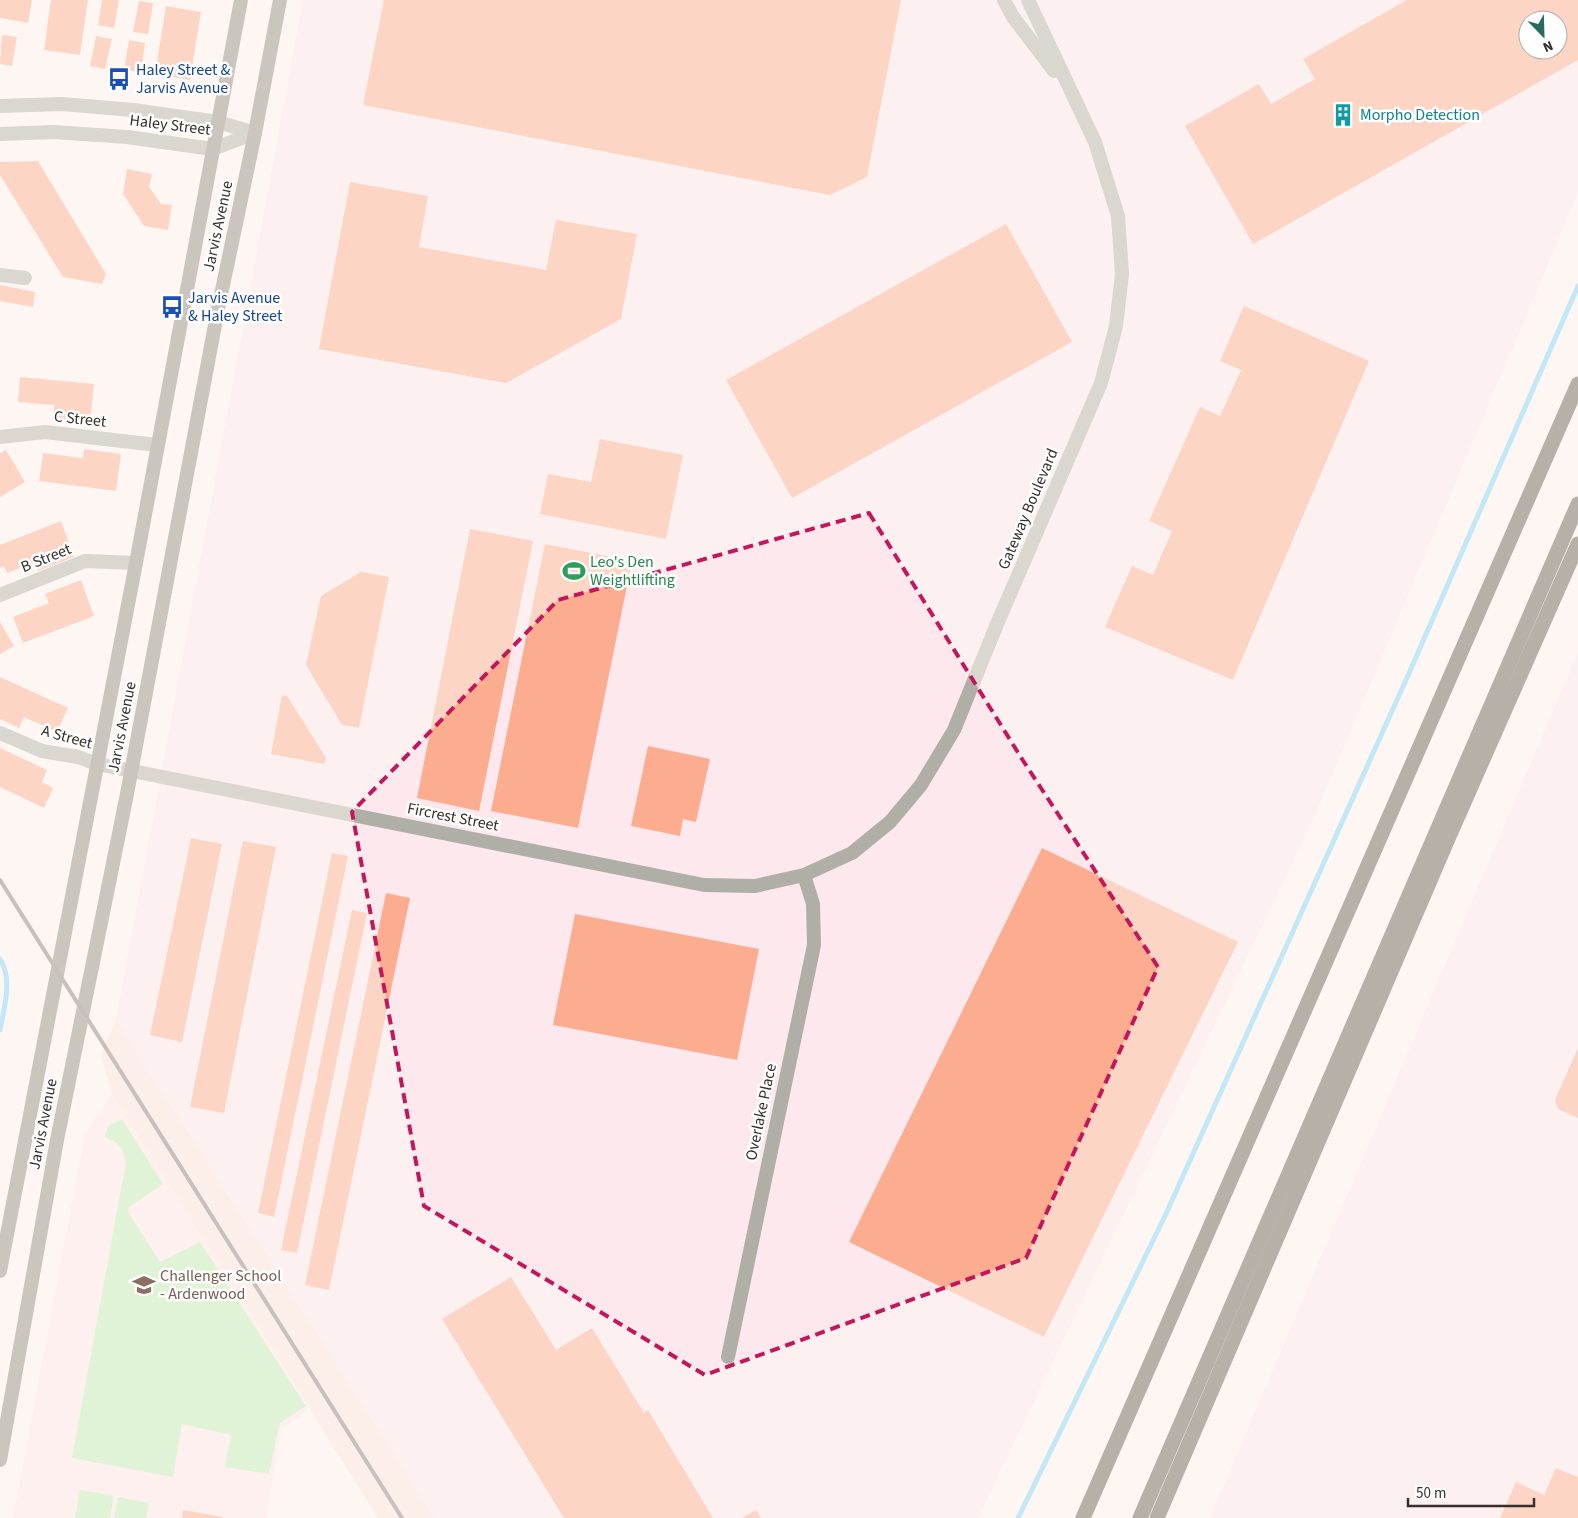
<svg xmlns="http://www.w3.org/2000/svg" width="1578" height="1518" font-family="'Source Sans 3',sans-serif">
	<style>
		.commercial { fill: #fde8ed; fill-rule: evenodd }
		.built { fill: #fbe5dd }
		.education { fill: #fee8e8 }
		.green { fill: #bef0b5 }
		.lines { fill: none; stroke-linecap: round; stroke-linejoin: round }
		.stream { stroke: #7bd6fd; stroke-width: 5 }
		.building { fill: #fcad8f; fill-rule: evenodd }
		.minor { stroke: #b0afa7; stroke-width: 14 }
		.tertiary { stroke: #b0afa7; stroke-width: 14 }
		.secondary { stroke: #8e8b81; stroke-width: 14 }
		.motorway { stroke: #605c4e; stroke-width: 15 }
		.rail { stroke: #867f7c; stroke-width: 4 }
		.marked { fill: none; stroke: #c2185b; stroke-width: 4; stroke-dasharray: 10 6; stroke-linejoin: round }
		.labels { text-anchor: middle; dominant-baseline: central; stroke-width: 5; stroke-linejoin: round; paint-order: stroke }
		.transit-label { font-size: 16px; fill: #164399; stroke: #fff; text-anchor: start }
		.culture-label { font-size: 16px; fill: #0d838f; stroke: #fff; text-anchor: start }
		.street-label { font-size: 16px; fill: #362f2c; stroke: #fff }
		.leisure-label { font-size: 16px; fill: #27864d; stroke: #fff; text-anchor: start }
		.education-label { font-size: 16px; fill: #785e54; stroke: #fff; text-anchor: start }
	</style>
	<rect width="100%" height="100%" fill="#fef6f3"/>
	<g class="commercial">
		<path d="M 303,0 L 1578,0 L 1578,193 L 1313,820 L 978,1518 L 435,1518 L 116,1020 ZM 1528,20 L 1558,20 L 1558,50 L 1528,50 Z"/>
		<polygon points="1578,652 1578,1518 1210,1518"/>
	</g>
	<polygon class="built" points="116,1020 435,1518 378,1518 112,1094 101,1054"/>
	<polygon class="education" points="112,1094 309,1410 282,1428 266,1518 13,1518 85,1133"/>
	<g class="green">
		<path d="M 122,1119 L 163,1184 L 129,1207 L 128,1212 L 160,1262 L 200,1242 L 306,1406 L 280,1423 L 269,1474 L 225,1467 L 231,1435 L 182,1424 L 173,1477 L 72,1458 L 126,1162 C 122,1147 119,1143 105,1137 L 108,1126 Z"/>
		<polygon points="80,1490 114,1496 110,1518 75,1518"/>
		<polygon points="118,1497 149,1503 146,1518 114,1518"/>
	</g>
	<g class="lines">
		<g class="stream">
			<path d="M 0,959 C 13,979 4,1008 0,1030"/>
			<polyline points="1018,1518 1165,1216 1410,671 1578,286"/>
		</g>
	</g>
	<g class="building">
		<polygon points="0,0 32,0 28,23 0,18"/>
		<polygon points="51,0 88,0 80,55 44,50"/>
		<polygon points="102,0 119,0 114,28 98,25"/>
		<polygon points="384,0 901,0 867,177 830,195 363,105"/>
		<path d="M 1407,0 L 1578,0 L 1578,60 L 1253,244 L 1185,126 L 1259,84 L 1271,104 L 1315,79 L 1303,59 ZM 1528,20 L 1558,20 L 1558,50 L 1528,50 Z"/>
		<polygon points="139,1 153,3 148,34 133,32"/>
		<polygon points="166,6 201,12 190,80 155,74"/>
		<polygon points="2,35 17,37 12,66 0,64"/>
		<polygon points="96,36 112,39 105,69 90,66"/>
		<polygon points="129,40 145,43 141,72 124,70"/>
		<polygon points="38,161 106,274 102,284 63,277 0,175 0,162"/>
		<polygon points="127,169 152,174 149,187 161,204 172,205 168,230 144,226 123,194"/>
		<polygon points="350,182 428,196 419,247 546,270 556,220 637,234 621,319 506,383 319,349"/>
		<polygon points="1006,224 1072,342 792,498 726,380"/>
		<polygon points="0,285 35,292 33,307 0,301"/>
		<polygon points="1244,306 1369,361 1233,680 1105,627 1132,566 1153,575 1172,531 1149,521 1200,407 1220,416 1241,370 1220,361"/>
		<polygon points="20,377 94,384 90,423 52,420 54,405 18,402"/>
		<polygon points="600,439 683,455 666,539 540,514 548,474 591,482"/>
		<polygon points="84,449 121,454 116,491 39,481 43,453 83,458"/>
		<polygon points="6,450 25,482 0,497 0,453"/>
		<polygon points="61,521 74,557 38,571 34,563 7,573 4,566 0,568 0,545"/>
		<polygon points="470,529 533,541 479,811 417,798"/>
		<polygon points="545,544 632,561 578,828 491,811"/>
		<polygon points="361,572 389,577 359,728 342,725 306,665 321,596"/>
		<polygon points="81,580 94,616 23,643 13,617 49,603 45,594"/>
		<polygon points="0,622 14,646 0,654"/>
		<polygon points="0,677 68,708 57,732 24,717 19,728 0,719"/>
		<polygon points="282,695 287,696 326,758 324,764 271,754"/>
		<polygon points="648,746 710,759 696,822 683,819 680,836 631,826"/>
		<polygon points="0,748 47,770 42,782 53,788 44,808 0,787"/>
		<polygon points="191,838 222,844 182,1042 150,1035"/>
		<polygon points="243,841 276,847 224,1113 190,1107"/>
		<polygon points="1042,848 1238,942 1044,1337 849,1242"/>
		<polygon points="332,853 348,856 274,1217 258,1213"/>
		<polygon points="386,893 410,898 329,1290 305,1285"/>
		<polygon points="352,910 367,913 297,1253 281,1250"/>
		<polygon points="575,914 759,949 737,1060 553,1025"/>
		<polygon points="1578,1048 1578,1118 1558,1109 1555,1100"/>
		<polygon points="511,1277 556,1350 592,1328 644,1413 648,1410 713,1518 564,1518 442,1319"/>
		<polygon points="1556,1468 1578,1477 1578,1518 1500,1518 1516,1482 1544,1495"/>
		<polygon points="183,1510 223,1517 223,1518 182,1518"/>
		<polygon points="756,1510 761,1518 742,1518"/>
	</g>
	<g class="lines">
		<g class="minor">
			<polyline points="0,275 25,278"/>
			<polyline points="0,437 45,432 157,445"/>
			<polyline points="0,595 85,561 136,563"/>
			<polyline points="0,733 42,751 78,757 97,764"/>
			<polyline points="728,1357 814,945 813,904 804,875"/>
		</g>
		<g class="tertiary">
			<polyline points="1004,0 1013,17 1054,71"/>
			<polyline points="0,106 62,104 133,110 218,122 255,133"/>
			<polyline points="0,134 54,132 127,137 213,149 255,133"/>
			<polyline points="97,764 704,885 755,886 804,875 852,853 890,822 921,785 954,730 997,624 1101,383 1116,326 1122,274 1118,216 1095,142 1028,0"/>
		</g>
		<g class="secondary">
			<polyline points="0,1271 136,563 241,0"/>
			<polyline points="0,1460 57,1140 126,799 218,309 255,133 280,0"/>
		</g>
		<g class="motorway">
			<polyline points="1083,1518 1578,384"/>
			<polyline points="1140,1518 1578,504"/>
			<polyline points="1157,1518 1447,841 1578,544"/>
		</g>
		<polyline class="rail" points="0,880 402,1518"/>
	</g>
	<path d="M0 0H1578V1518H0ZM 869,513 L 1022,759 L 1158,967 L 1026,1258 L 705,1375 L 424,1206 L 352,812 L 558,600 Z" fill="#fef6f3" fill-opacity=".55" fill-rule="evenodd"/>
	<path class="marked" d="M 869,513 L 1022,759 L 1158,967 L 1026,1258 L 705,1375 L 424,1206 L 352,812 L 558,600 Z"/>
	<defs>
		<symbol id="bus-bare" viewBox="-9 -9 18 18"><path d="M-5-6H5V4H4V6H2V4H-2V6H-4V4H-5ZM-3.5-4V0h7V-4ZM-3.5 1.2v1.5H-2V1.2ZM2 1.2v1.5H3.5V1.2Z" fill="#1a4fb4" stroke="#fff" stroke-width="2.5" paint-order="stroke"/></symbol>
		<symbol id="building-bare" viewBox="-9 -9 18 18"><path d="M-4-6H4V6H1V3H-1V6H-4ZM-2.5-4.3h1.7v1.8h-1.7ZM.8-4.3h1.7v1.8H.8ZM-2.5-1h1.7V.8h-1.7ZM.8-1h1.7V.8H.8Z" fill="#0f9aa8" stroke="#fff" stroke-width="2.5" paint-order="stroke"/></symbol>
		<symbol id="stadium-bare" viewBox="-9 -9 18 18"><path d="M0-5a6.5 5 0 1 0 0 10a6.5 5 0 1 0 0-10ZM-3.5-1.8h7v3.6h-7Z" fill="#2e9e5b" stroke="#fff" stroke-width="2.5" paint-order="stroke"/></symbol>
		<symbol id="school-bare" viewBox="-9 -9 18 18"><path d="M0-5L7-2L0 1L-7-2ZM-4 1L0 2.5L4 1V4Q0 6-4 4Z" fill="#8d6e63" stroke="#fff" stroke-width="2.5" paint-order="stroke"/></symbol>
	</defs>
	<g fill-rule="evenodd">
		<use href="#bus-bare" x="103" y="63" width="32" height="32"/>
		<use href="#building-bare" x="1327" y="99" width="32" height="32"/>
		<use href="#bus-bare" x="156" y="291" width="32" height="32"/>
		<use href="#stadium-bare" x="558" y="555" width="32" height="32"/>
		<use href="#school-bare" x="128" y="1269" width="32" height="32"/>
	</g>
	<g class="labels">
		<g class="transit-label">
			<text x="136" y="70">Haley Street &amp;<tspan x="136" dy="18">Jarvis Avenue</tspan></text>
			<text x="188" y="298">Jarvis Avenue<tspan x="188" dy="18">&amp; Haley Street</tspan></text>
		</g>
		<g class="culture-label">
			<text x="1360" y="115">Morpho Detection</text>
		</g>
		<g class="street-label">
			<text transform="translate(170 125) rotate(7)">Haley Street</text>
			<text transform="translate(218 226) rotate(-78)">Jarvis Avenue</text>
			<text transform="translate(80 419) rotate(6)">C Street</text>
			<text transform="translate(1028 509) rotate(-67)">Gateway Boulevard</text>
			<text transform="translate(46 558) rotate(-22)">B Street</text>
			<text transform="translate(122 727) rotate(-79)">Jarvis Avenue</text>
			<text transform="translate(67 737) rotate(15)">A Street</text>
			<text transform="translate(453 817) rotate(11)">Fircrest Street</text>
			<text transform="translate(761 1112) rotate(-78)">Overlake Place</text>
			<text transform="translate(43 1124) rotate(-79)">Jarvis Avenue</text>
		</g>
		<g class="leisure-label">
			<text x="590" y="562">Leo's Den<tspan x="590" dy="18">Weightlifting</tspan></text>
		</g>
		<g class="education-label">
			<text x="160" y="1276">Challenger School<tspan x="160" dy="18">- Ardenwood</tspan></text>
		</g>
	</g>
	<g transform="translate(1543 35) rotate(157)"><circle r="24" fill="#ffffff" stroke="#afacab"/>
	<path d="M0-4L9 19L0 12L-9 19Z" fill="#276c60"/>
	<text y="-8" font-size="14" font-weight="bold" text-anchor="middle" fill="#362f2c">N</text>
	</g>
	<path d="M1408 1498v8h126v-8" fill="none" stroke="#362f2c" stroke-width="2.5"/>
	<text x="1416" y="1498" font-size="15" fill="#362f2c" stroke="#ffffff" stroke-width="4" paint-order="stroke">50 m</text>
</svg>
